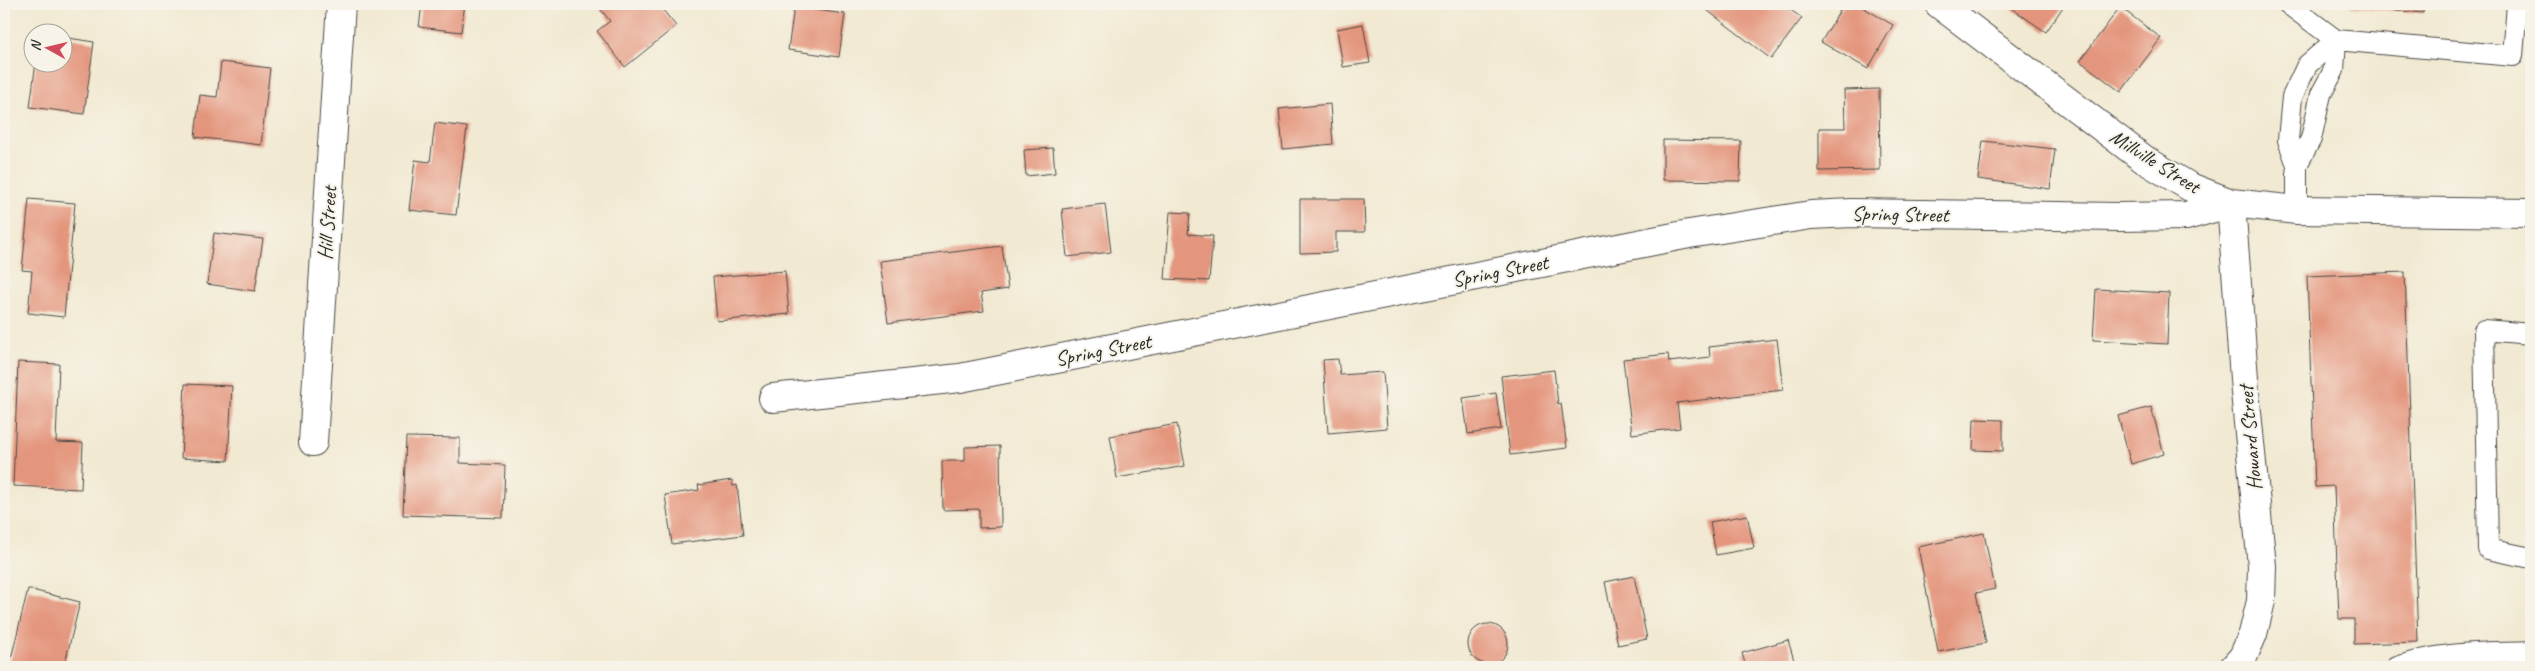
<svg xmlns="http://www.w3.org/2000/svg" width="2535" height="671" font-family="Caveat,sans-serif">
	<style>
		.building { fill: #e4957d }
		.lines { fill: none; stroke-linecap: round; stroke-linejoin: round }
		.lane-casing { stroke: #494844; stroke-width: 22 }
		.street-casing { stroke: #494844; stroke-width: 30 }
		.lane { stroke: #fff; stroke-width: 20 }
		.street { stroke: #fff; stroke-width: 28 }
		.labels { text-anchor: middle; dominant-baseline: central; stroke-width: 4; stroke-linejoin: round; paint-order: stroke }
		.street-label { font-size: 21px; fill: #2b2b2b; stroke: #f7f3e8 }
	</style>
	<rect width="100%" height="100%" fill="#f7f3e8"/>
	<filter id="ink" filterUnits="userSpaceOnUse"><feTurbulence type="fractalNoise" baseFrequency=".02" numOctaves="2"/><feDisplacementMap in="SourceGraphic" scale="10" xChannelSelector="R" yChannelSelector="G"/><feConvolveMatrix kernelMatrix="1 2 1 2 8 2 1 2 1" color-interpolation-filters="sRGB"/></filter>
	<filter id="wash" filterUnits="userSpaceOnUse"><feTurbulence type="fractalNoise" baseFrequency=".0096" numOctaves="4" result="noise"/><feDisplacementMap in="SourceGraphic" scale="20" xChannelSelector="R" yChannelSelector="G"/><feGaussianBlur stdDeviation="1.12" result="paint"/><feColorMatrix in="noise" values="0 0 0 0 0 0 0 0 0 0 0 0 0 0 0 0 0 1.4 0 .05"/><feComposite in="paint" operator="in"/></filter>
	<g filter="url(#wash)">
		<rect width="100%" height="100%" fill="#f1e9d2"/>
		<g id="blocks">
			<g class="building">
				<polygon points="422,4 465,4 461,32 419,27"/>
				<polygon points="596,4 658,4 676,26 625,67 597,31 610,21"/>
				<polygon points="1699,4 1782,4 1802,18 1771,59"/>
				<polygon points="1844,4 1857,4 1893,25 1868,69 1821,42"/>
				<polygon points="2005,4 2065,4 2046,32"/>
				<polygon points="2351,4 2424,4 2423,13 2351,7"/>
				<polygon points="794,7 845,14 839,57 788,50"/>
				<polygon points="2120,7 2161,38 2121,92 2080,61"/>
				<polygon points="1363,24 1370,63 1343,67 1337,29"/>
				<polygon points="62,37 94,42 84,114 30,107 36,62 62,62"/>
				<polygon points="221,62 270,68 261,145 195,137 200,95 217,97"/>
				<polygon points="1879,89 1880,170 1819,171 1819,128 1845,128 1844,90"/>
				<polygon points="1330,104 1333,144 1283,149 1279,109"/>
				<polygon points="435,123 467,127 456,215 409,210 415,160 430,162"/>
				<polygon points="1663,140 1741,141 1740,181 1663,180"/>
				<polygon points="1983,141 2055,149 2050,189 1978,179"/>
				<polygon points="1053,148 1055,173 1026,176 1024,150"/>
				<polygon points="29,199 75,203 64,317 28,313 32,271 22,270"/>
				<polygon points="1300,199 1364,199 1365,232 1336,232 1336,252 1300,253"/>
				<polygon points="1105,204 1111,252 1067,257 1062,209"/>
				<polygon points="1170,212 1190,213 1188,234 1213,236 1209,281 1165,279"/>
				<polygon points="214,233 263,239 255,291 207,284"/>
				<polygon points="1002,246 1008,289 981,293 984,311 888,323 880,261"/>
				<polygon points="785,271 789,314 717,321 713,277"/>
				<polygon points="2405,272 2418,642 2354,644 2354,619 2339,619 2334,486 2315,487 2307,276"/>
				<polygon points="2096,289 2169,293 2167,344 2093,340"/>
				<polygon points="1777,339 1783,390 1677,403 1680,428 1632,434 1623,359 1668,354 1669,362 1710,357 1709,347"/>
				<polygon points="1338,359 1340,375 1383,372 1387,428 1328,433 1323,360"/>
				<polygon points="18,362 59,364 56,442 83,443 81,489 13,486"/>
				<polygon points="1554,370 1558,404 1561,403 1567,448 1510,455 1501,376"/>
				<polygon points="185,384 232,386 228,461 181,458"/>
				<polygon points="1496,393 1501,429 1468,434 1463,398"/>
				<polygon points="2151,407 2164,454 2131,464 2118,416"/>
				<polygon points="1974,419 2003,420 2003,451 1973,450"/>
				<polygon points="1177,424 1185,466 1117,478 1110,436"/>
				<polygon points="406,437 460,438 460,463 505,465 503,518 403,515"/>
				<polygon points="1000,446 1001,527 979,528 979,509 943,510 942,461 965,461 965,447"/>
				<polygon points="732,480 733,486 737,485 743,535 672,544 665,495 699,490 698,485"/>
				<polygon points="1747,515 1754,548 1716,555 1710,522"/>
				<polygon points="1984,533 1995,589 1976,593 1986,643 1938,652 1918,547"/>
				<polygon points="1634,576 1647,639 1618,645 1605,582"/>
				<polygon points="28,589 80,602 64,667 9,667"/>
				<circle cx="1488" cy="644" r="20"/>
				<polygon points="1788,640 1796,667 1746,667 1742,653"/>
			</g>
		</g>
	</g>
	<g filter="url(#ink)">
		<use href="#blocks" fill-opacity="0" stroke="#494844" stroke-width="1"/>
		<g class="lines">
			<defs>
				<g id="lane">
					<polyline points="2288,4 2336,40 2513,56 2517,4"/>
					<polyline points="2297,165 2311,139 2321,94 2334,70 2336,40"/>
					<polyline points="2297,210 2297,165 2288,140 2292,97 2307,65 2336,40"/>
					<polyline points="2531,334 2484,330 2488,549 2531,558"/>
					<path d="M 2397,667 C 2440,651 2486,653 2531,651"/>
				</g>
				<g id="street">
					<polyline points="1939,4 2145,160 2190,187 2231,203 2297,210 2531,213"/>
					<polyline points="773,398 960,378 1689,234 1811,215 1852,213 2118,217 2186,216 2231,203 2245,392 2262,566 2261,601 2253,634 2243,657 2234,667"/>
					<polyline points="313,442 341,4"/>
				</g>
			</defs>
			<use href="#lane" class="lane-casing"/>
			<use href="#street" class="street-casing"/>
			<use href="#lane" class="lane"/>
			<use href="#street" class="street"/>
		</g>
	</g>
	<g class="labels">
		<g class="street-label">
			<text transform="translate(2155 161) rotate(32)">Millville Street</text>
			<text transform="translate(1900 214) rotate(1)">Spring Street</text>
			<text transform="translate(327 223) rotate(-86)">Hill Street</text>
			<text transform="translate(1500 271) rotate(-11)">Spring Street</text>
			<text transform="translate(1103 350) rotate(-11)">Spring Street</text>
			<text transform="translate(2250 438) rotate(-95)">Howard Street</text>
		</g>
	</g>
	<rect width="2535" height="671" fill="none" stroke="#f7f3e8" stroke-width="20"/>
	<g transform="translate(48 48) rotate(278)"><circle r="24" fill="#f7f3e8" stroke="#a5a39c"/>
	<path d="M0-4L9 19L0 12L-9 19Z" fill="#d1495b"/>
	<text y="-8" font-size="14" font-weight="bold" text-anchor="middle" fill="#2b2b2b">N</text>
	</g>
</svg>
